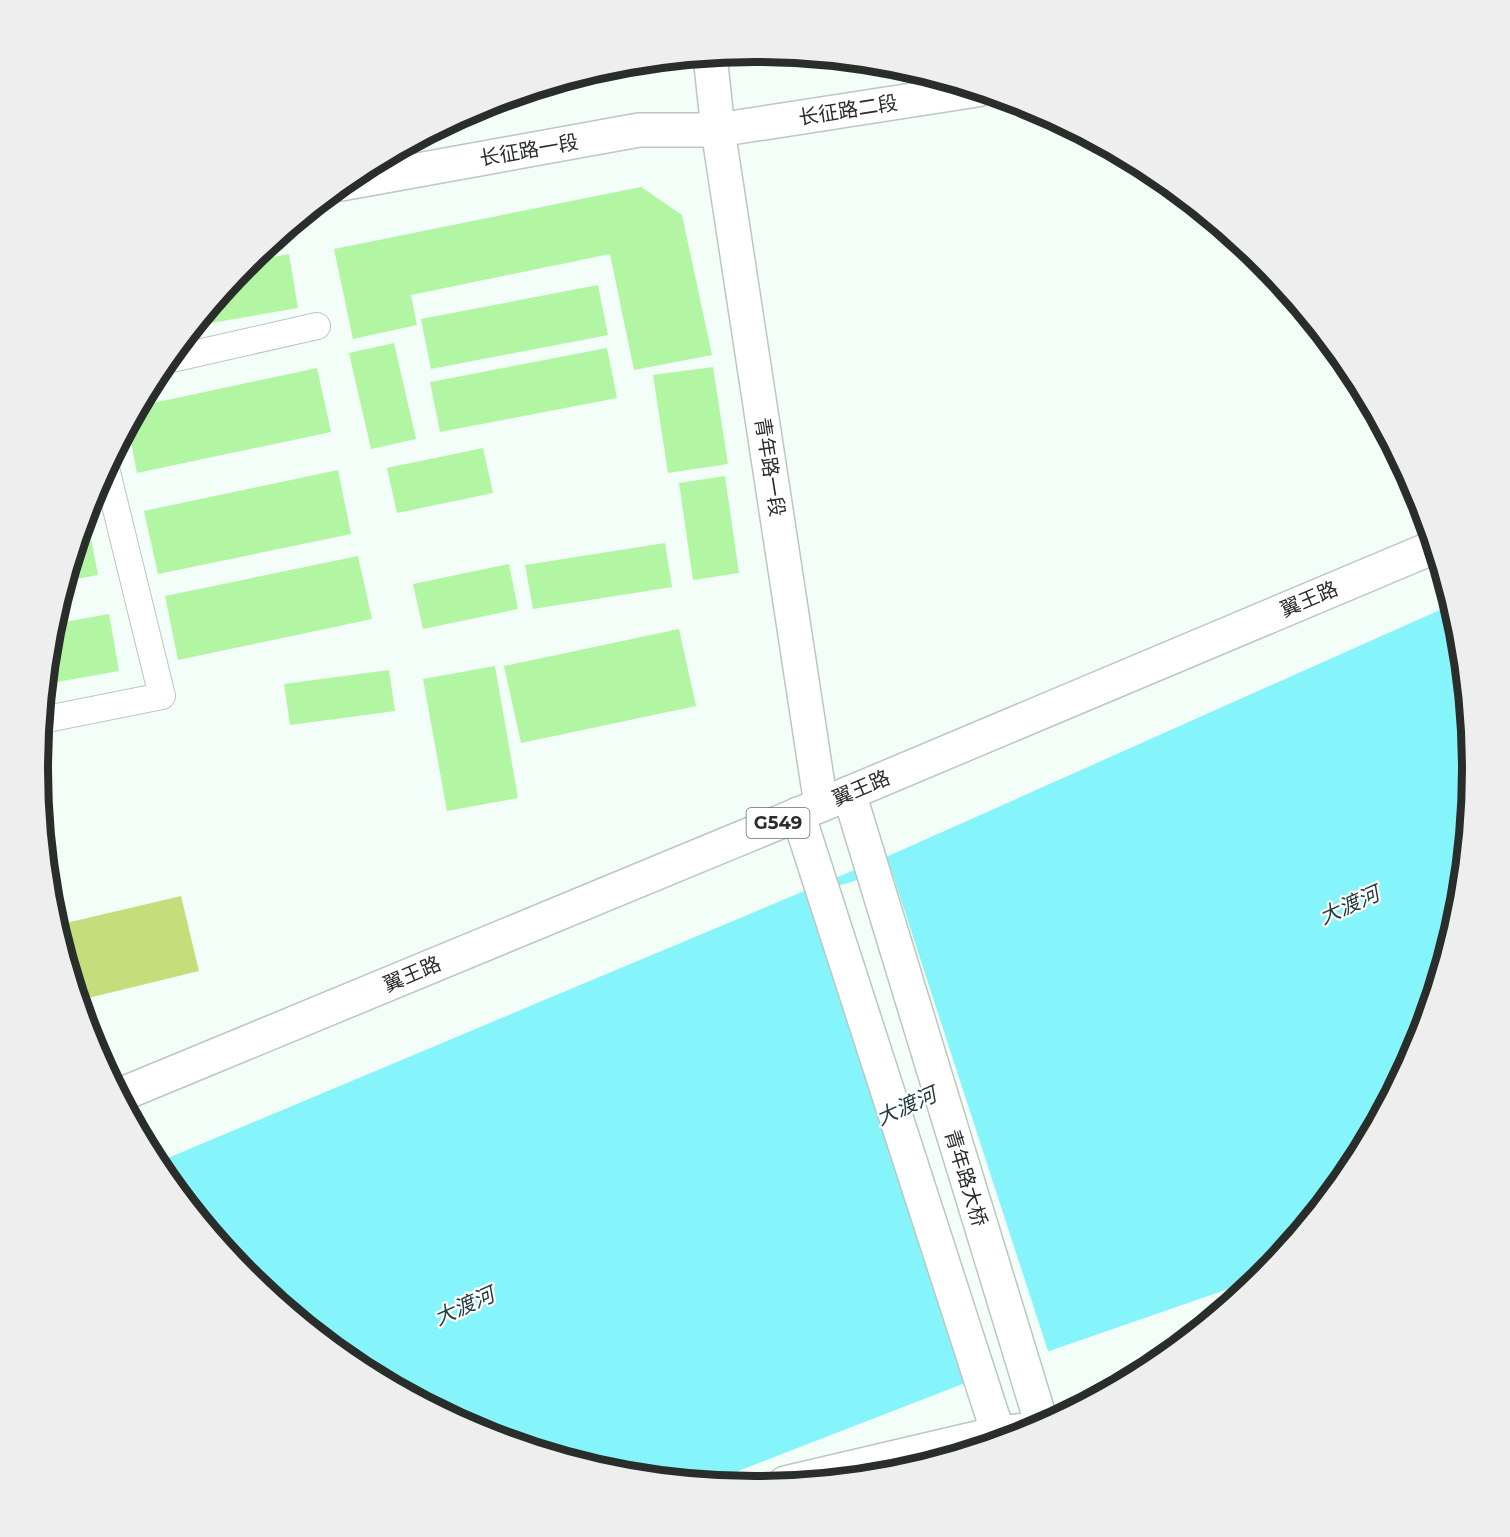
<svg xmlns="http://www.w3.org/2000/svg" width="1510" height="1537" font-family="Montserrat,'Noto Sans SC',sans-serif">
	<style>
		.green { fill: #c5dd7b }
		.water { fill: #85f5fb }
		.pier { fill: #f2fef7 }
		.building { fill: #b2f6a4 }
		.lines { fill: none; stroke-linecap: round; stroke-linejoin: round }
		.street-casing { stroke: #bbc7c0; stroke-width: 28 }
		.secondary-casing { stroke: #bbc7c0; stroke-width: 36 }
		.highway-casing { stroke: #bbc7c0; stroke-width: 36 }
		.street { stroke: #fff; stroke-width: 26 }
		.secondary { stroke: #fff; stroke-width: 33 }
		.highway { stroke: #fff; stroke-width: 33 }
		.labels { text-anchor: middle; dominant-baseline: central; stroke-width: 4.5; stroke-linejoin: round; paint-order: stroke }
		.shield { fill: #fff; stroke: #696d6b; stroke-width: 1.5 }
		.shield-label { font-size: 18px; font-weight: bold; fill: #292e2b }
		.street-label { font-size: 20px; fill: #292e2b; stroke: #fff }
		.water-label { font-size: 21px; font-style: italic; fill: #253e40; stroke: #fff }
		.rim { fill: none; stroke: #292e2b; stroke-width: 8 }
	</style>
	<rect width="100%" height="100%" fill="#f2fef7"/>
	<polygon class="green" points="181,896 199,971 80,1000 62,924"/>
	<polygon class="water" points="1451,605 1459,629 1472,769 1459,909 1418,1043 1351,1167 1260,1278 1032,1357 710,1482 615,1472 480,1431 356,1365 247,1276 156,1163 895,853"/>
	<polygon class="pier" points="891,869 1049,1354 967,1385 807,896"/>
	<g class="building">
		<polygon points="641,187 682,215 712,355 634,370 610,254 411,295 417,325 353,339 334,249"/>
		<polygon points="289,254 298,308 194,326 247,262"/>
		<polygon points="598,285 608,335 431,369 421,319"/>
		<polygon points="394,343 416,439 371,449 349,353"/>
		<polygon points="607,348 617,398 440,432 430,382"/>
		<polygon points="713,367 728,464 668,473 653,375"/>
		<polygon points="317,368 331,432 137,473 128,427 139,406"/>
		<polygon points="483,448 493,493 397,513 387,468"/>
		<polygon points="338,470 351,534 158,574 144,511"/>
		<polygon points="725,476 739,573 693,580 679,483"/>
		<polygon points="85,518 87,518 98,575 66,581"/>
		<polygon points="665,543 672,587 533,609 525,565"/>
		<polygon points="358,556 372,619 178,660 165,596"/>
		<polygon points="509,564 518,609 423,629 413,584"/>
		<polygon points="109,614 119,671 46,684 53,624"/>
		<polygon points="679,629 696,706 521,743 504,666"/>
		<polygon points="495,666 518,798 447,811 423,679"/>
		<polygon points="389,670 395,711 290,725 284,684"/>
	</g>
	<g class="lines">
		<defs>
			<g id="street">
				<polyline points="167,360 317,326"/>
				<polyline points="42,720 162,696 106,468"/>
			</g>
			<g id="secondary">
				<polyline points="710,55 718,130 821,805"/>
				<polyline points="341,184 639,130 718,130 977,90"/>
				<polyline points="849,793 1042,1425"/>
				<polyline points="798,814 998,1433"/>
			</g>
			<g id="highway">
				<polyline points="120,1095 821,805 1434,547"/>
				<polyline points="785,1483 998,1433 1034,1429"/>
			</g>
		</defs>
		<use href="#street" class="street-casing"/>
		<use href="#secondary" class="secondary-casing"/>
		<use href="#highway" class="highway-casing"/>
		<use href="#street" class="street"/>
		<use href="#secondary" class="secondary"/>
		<use href="#highway" class="highway"/>
	</g>
	<g class="labels">
		<rect class="shield" x="746.5" y="808" width="63" height="30" rx="4.5"/>
		<g class="shield-label">
			<text x="778" y="823">G549</text>
		</g>
		<g class="street-label">
			<text transform="translate(848 110) rotate(-9)">长征路二段</text>
			<text transform="translate(529 150) rotate(-10)">长征路一段</text>
			<text transform="translate(770 467) rotate(81)">青年路一段</text>
			<text transform="translate(1309 599) rotate(-23)">翼王路</text>
			<text transform="translate(861 788) rotate(-23)">翼王路</text>
			<text transform="translate(412 974) rotate(-23)">翼王路</text>
			<text transform="translate(966 1178) rotate(73)">青年路大桥</text>
		</g>
		<g class="water-label">
			<text transform="translate(1349 905) rotate(-24)">大渡河</text>
			<text transform="translate(906 1106) rotate(-24)">大渡河</text>
			<text transform="translate(464 1306) rotate(-24)">大渡河</text>
		</g>
	</g>
	<path d="M0 0H1510V1537H0ZM48 769a707 707 0 1 1 1414 0a707 707 0 1 1-1414 0Z" fill="#eee" fill-rule="evenodd"/>
	<path class="rim" d="M48 769a707 707 0 1 1 1414 0a707 707 0 1 1-1414 0Z"/>
</svg>
